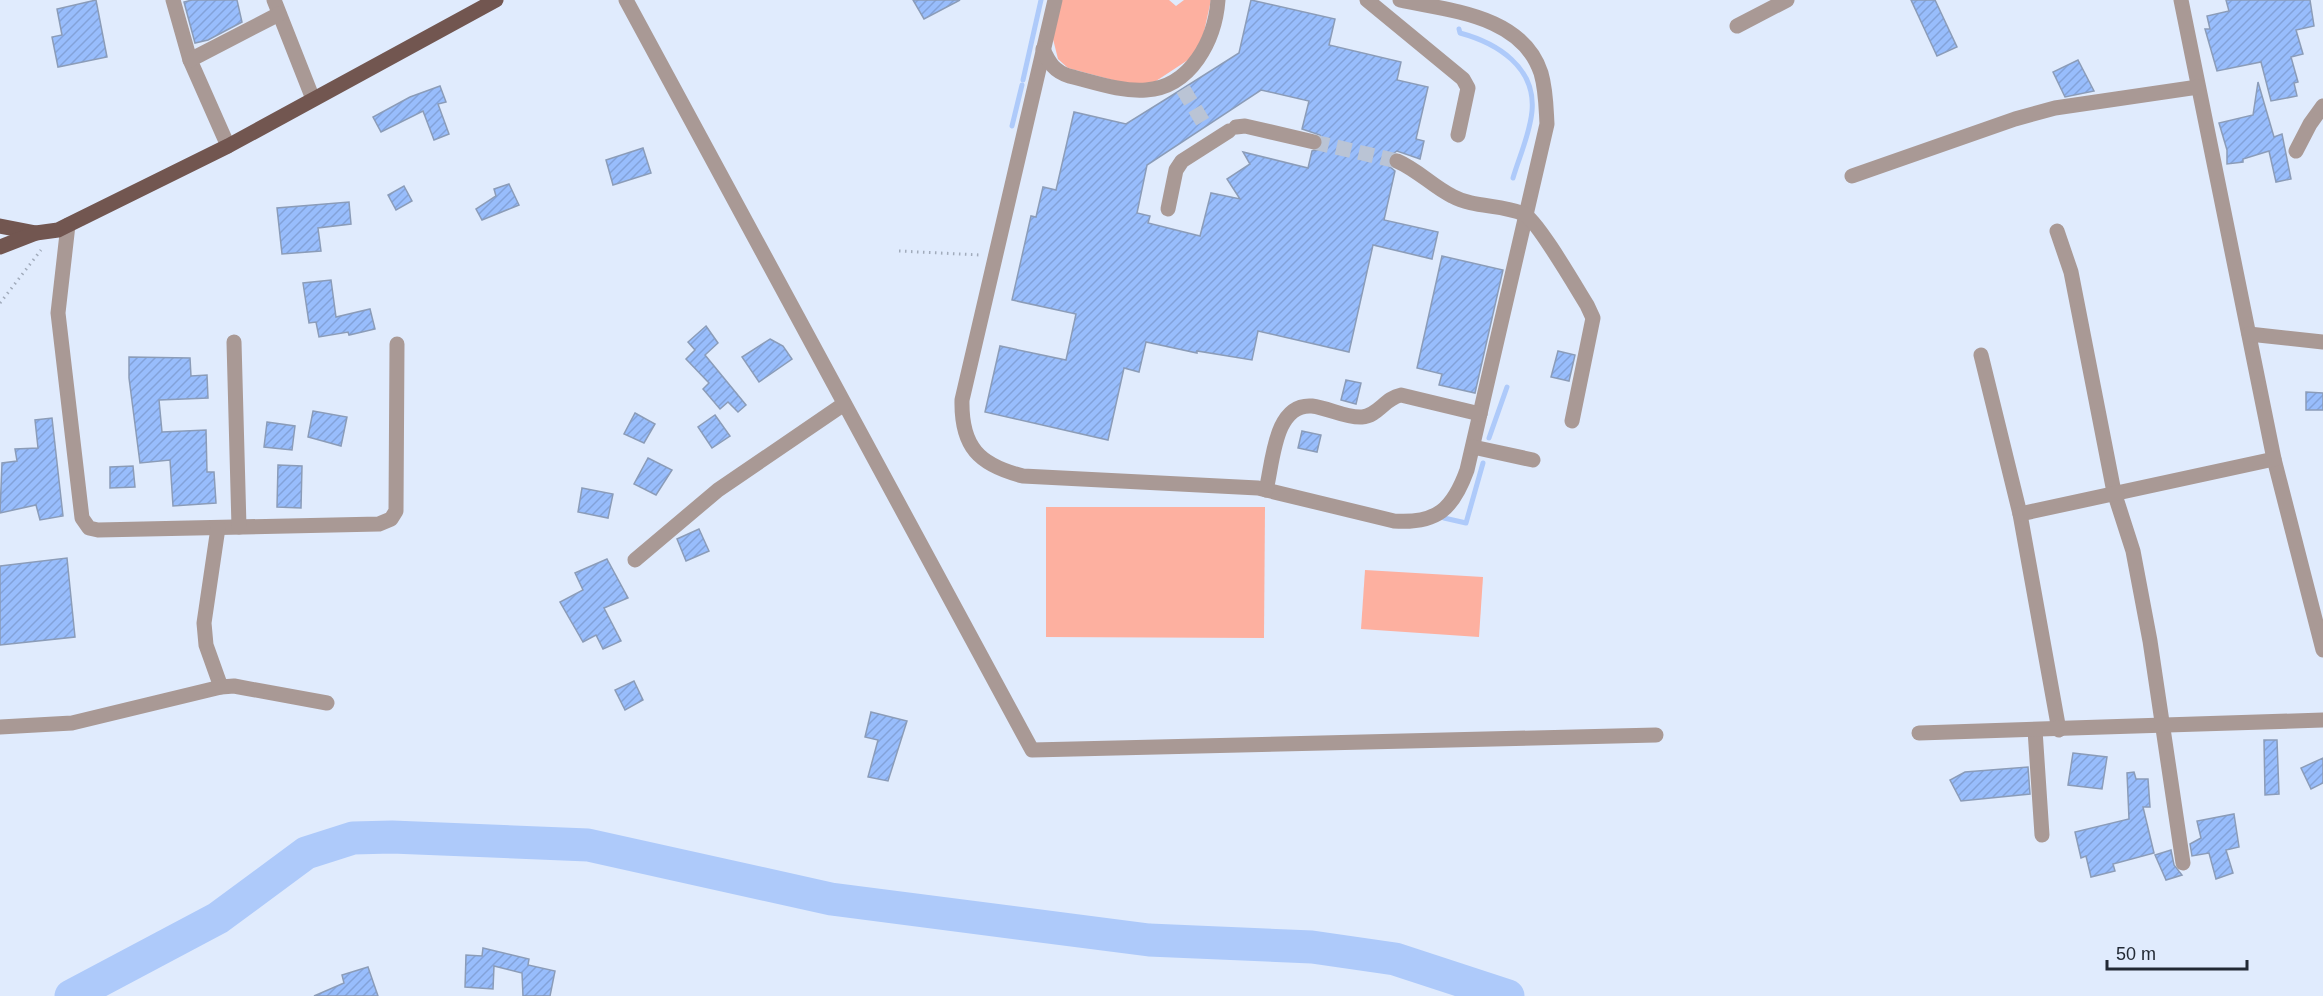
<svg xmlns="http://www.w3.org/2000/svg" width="2323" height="996" font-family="Helvetica,sans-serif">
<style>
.grass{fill:#fdb0a0}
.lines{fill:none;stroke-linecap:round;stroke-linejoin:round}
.stream{stroke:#aecafa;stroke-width:5}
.river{stroke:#aecafa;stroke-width:33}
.building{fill:url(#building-hatch);stroke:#8b9cb8;stroke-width:1.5;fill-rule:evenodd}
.minor-tunnel{stroke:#bac4d5;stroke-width:15;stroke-dasharray:15 8;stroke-linecap:butt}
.path{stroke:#a1abbb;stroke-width:3;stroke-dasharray:1.5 4.5;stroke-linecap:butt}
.minor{stroke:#a99995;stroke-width:15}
.major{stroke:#725650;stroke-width:15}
</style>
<defs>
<pattern id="building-hatch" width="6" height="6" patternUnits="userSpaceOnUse" patternTransform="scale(1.5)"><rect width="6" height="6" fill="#98bdfc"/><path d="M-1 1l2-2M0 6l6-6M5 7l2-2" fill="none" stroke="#83a2d9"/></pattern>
</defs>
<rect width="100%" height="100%" fill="#e0ebfd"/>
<g class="grass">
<path d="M1062,0h107l7,6 8,-6h27l-9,41 -11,17 -38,25 -18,3 -67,-18 -10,-9 -5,-20z"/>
<path d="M1046,507h219l-1,131 -218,-1z"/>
<path d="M1365,570l118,7 -4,60 -118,-8z"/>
</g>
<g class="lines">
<g class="stream">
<path d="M1459,29l1,4c37,10 76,34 72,78 -2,23 -13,46 -19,67"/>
<path d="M1023,80l18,-80"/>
<path d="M1012,126l10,-41"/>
<path d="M1489,438l18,-51"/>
<path d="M1444,518l22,5 17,-60"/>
</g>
<path class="river" d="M71,996l147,-78 88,-65 47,-15 39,-1 196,8 243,54 318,41 163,7 83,12 113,37"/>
</g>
<g class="building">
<path d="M96,0l11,57 -49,10 -6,-30 10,-2 -5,-26z"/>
<path d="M192,0h45l5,22 -34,18 -13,3 -11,-41z"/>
<path d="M913,0h47l-36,19z"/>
<path d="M1251,0l84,19 -6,26 72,17 -4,18 31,7 -12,52 8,2 -4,18 -23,-8 -9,6 1,9 6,5 -11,49 54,12 -6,27 -59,-14 -24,107 -91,-21 -6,29 -55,-9v2l-51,-11 -7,30 -15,-4 -16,72 -123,-28 15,-66 66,14 10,-46 -64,-14 19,-84 5,1 7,-30 13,3 18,-78 52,12 45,-28 68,-43zM1261,90l48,11 -7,28 18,6 4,9 -3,5 -9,2 -4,17 -65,-16 7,12 -23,15 13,20 -29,-6 -11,43 -52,-13 2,-7 -13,-3 10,-48z"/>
<path d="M1911,0h24l22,47 -20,9z"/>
<path d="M2226,0h84l4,26 -18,4 7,24 -12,3 7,25 -4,1 3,13 -26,5 -10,-39 -44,9 -12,-42h5l-3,-13 22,-5z"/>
<path d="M2078,60l16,31 -29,6 -12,-25z"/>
<path d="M2258,82l16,55 8,-3 9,45 -15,3 -7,-31 -26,8v3l-16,2v-14l-8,-27 34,-8z"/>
<path d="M440,86l6,16 -8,2 11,30 -15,6 -11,-29 -42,21 -8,-15 37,-20z"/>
<path d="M643,148l8,25 -38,12 -7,-25z"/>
<path d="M509,184l10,21 -37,15 -6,-11 20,-13 -2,-7z"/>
<path d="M404,186l8,15 -16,9 -8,-15z"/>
<path d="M349,202l2,22 -33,4 3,23 -39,3 -5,-46z"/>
<path d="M1442,256l61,14 -28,123 -36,-8 3,-11 -25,-6z"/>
<path d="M331,280l5,37 34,-8 5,20 -26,6 -1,-3 -29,5 -3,-15 -7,1 -6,-40z"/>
<path d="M706,326l12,17 -13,12 41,50 -8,7 -10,-10 -8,7 -17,-20 6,-6 -23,-24 9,-9 -7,-8z"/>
<path d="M770,339l13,7 9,13 -33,23 -17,-25z"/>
<path d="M1558,351l17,4 -6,26 -18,-4z"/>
<path d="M129,357l61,1 1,18 16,-1 1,23 -49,2 3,32 44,-2 1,42h7l2,31 -43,3 -3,-46 -30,3 -11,-85z"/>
<path d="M1346,380l15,3 -5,21 -15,-4z"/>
<path d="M2306,392l17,1v17h-17z"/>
<path d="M313,411l34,6 -6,29 -33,-9z"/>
<path d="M635,413l20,11 -11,19 -20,-9z"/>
<path d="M715,415l15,21 -18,12 -14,-21z"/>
<path d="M52,418l11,98 -23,4 -4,-15 -36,8 2,-50 15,-2 -2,-12 23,-1 -3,-28z"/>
<path d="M267,422l28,4 -3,24 -28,-3z"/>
<path d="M1302,431l19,4 -4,17 -19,-4z"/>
<path d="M648,458l24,12 -16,25 -22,-11z"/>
<path d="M278,465l24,1 -1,42 -24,-1z"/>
<path d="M133,466l2,21 -25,1v-21z"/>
<path d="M582,488l31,6 -5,24 -30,-6z"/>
<path d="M699,529l10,22 -23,10 -9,-22z"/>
<path d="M67,558l8,79 -75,8v-79z"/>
<path d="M607,559l21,39 -24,10 17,33 -18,8 -7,-14 -13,7 -23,-40 23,-12 -8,-17z"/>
<path d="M634,681l9,19 -18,10 -10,-20z"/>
<path d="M871,712l36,9 -19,60 -20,-4 10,-37 -13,-3z"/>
<path d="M2264,740h13l2,54 -14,1z"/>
<path d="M2073,753l34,4 -5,32 -34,-4z"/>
<path d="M2323,758v25l-12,6 -10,-21z"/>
<path d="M2028,767l2,27 -69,7 -11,-21 15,-8z"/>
<path d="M2134,772l2,7h12l2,28h-7l11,46 -41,11 2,7 -24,6 -5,-21 -5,2 -6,-26 54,-13 -2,-46z"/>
<path d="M2234,814l5,33 -13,3 7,23 -17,6 -7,-26 -17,3 -2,-12 11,-6 -4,-17z"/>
<path d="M2171,850l3,15 8,10 -16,5 -11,-25z"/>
<path d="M483,948l46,11 -1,6 27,6 -5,25h-27l-1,-23 -28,-7 -1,23 -28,-2 1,-32 16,1z"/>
<path d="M368,967l10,29h-64l30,-13 -2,-8z"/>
</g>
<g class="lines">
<g class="minor-tunnel">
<path d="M1183,89l23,38"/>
<path d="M1314,142l83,19"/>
</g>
<g class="path">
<path d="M899,251l81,4"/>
<path d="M0,303l41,-53"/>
</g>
<g class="minor">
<path d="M173,0l17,60 38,86"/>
<path d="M274,0l39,99"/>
<path d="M626,0l406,750 624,-15"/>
<path d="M1055,0l-93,400c-1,47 17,65 61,76l235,12 136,33c43,3 59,-12 73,-51l80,-346c-1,-17 -1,-34 -6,-51 -19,-58 -91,-62 -141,-73"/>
<path d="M1367,0l96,79 5,9 -10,47"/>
<path d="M2181,0l93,459 49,191"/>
<path d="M1737,26l50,-26"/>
<path d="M1043,49c6,14 11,22 26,27 25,6 52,16 77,14 45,-3 69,-50 72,-90"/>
<path d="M190,60l89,-46"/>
<path d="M1236,127l9,-1 69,16"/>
<path d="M2296,151l14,-27 13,-18"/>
<path d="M1397,161c21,9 35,25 55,35 22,12 49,8 72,18 13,6 53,75 63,91l6,13 -21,103"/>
<path d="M1852,176l163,-57 40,-11 143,-21"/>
<path d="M1168,209l8,-39 6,-9 47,-30"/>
<path d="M68,225l-10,88 24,205 7,10 9,2 281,-6 12,-5 5,-8 1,-167"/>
<path d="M2057,231l14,41 43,220 19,59 17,90 33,222"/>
<path d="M2249,334l74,8"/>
<path d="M234,342l5,185"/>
<path d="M1981,355l39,159 39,216"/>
<path d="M1473,447l60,13"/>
<path d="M1266,490c7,-27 8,-87 46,-84 17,2 33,12 50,11 16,-1 23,-19 39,-22l79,19"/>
<path d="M2020,514l254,-55"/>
<path d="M218,528l-14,95 2,22 15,42"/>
<path d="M635,560l83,-70 126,-86"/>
<path d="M0,727l72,-4 149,-36 13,-1 93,17"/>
<path d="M2035,730l7,105"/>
<path d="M1919,733l404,-13"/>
</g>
<g class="major">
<path d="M0,226l36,7"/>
<path d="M0,247l36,-14 22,-3 10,-5 160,-79 268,-146"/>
</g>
</g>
<path d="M2107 960v9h140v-9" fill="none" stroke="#222934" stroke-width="3"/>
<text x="2116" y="960" font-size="18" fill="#222934" stroke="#e0ebfd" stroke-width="4.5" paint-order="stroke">50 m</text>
</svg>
